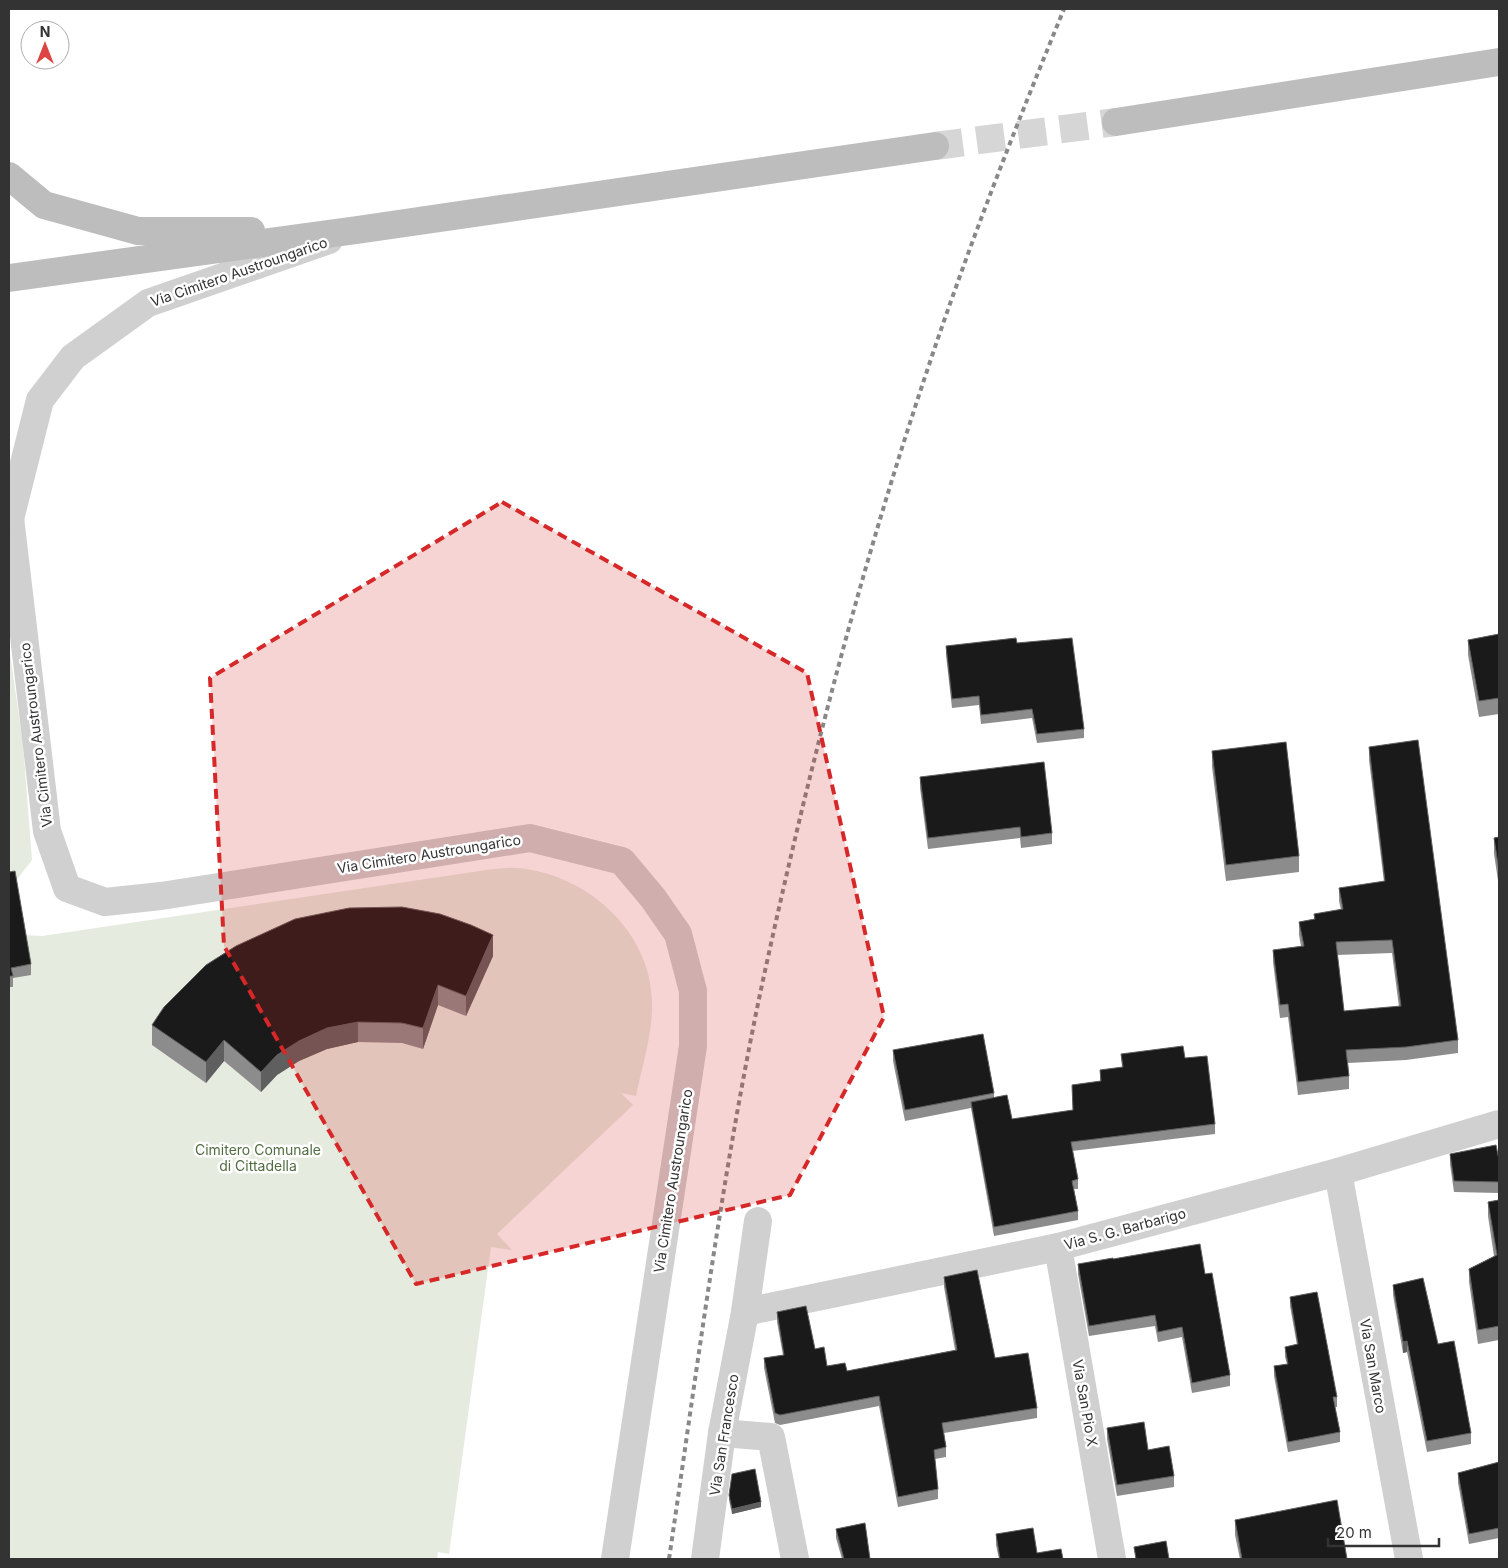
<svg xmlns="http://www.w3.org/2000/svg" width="1508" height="1568" font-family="Inter,sans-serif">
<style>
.green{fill:#e5ebdf}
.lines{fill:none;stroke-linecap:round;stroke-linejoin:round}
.secondary-tunnel{stroke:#d6d6d6;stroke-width:28;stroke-dasharray:28 14;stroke-linecap:butt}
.street{stroke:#d0d0d0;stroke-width:28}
.secondary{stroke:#bdbdbd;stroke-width:28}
.rail{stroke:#888;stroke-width:4;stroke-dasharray:5 4;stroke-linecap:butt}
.wall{fill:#8c8c8c;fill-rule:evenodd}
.shaded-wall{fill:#5f5f5f}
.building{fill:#1a1a1a;stroke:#5f5f5f;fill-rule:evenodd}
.marked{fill:#d62828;fill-opacity:0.2;stroke:#d62828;stroke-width:4;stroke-dasharray:10 6;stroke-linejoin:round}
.labels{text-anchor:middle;stroke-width:5;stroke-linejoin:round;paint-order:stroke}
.street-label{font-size:14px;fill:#333;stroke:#fff}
.park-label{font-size:14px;fill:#526d42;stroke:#fff}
</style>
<rect width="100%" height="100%" fill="#fff"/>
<path class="green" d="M9,647l14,97 9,116 -17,22 9,53 18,1 451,-67c8,0 16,-2 23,-1 69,5 135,62 136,134 1,31 -10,64 -16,94l-15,-3 12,12 -136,129 15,16 -21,-3 -42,307 -11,-2 -1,7h-428z"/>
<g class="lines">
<path class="secondary-tunnel" d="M935,146l181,-24"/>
<g class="street">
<path d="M9,509l38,322 20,57 38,14 56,-6 369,-58 92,23 31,37 25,36 15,57v55l-78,513"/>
<path d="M10,519l30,-119 33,-43 75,-54 181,-63"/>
<path d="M1338,1172l71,387"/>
<path d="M1058,1247l54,312"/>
<path d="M745,1312l313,-65 280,-75 161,-48"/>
<path d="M722,1433l49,4 24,122"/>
<path d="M705,1559l17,-126 23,-121 13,-91"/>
</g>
<g class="secondary">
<path d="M1116,122l383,-60"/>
<path d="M9,176l35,29 94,26h113"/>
<path d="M9,278l348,-48 578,-84"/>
</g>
<path class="rail" d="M669,1559c28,-189 52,-378 91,-565 44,-205 96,-409 162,-608 42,-128 91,-253 142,-377"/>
</g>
<g class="wall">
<path d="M1499,634v80l-20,3 -11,-62v-15z"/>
<path d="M1017,643l67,86v9l-47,5 -5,-25 -51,6 -2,-19 -27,3 -6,-53v-9z"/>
<path d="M1369,747l89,293v13l-52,7 -58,3 1,13v13l-51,6 -10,-78 -8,1 -7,-56v-12l28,-4 -2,-11v-13l15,-3v-5l27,-4 -2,-9v-13l45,-6 -15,-122zM1392,953l7,54 -55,4 -7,-56z"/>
<path d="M1212,751l87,105v16l-73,9 -14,-114z"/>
<path d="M920,777l132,56v11l-31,4 -1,-10 -92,11 -8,-61z"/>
<path d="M1498,787h1v22l-1,-6z"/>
<path d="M1499,837v50l-5,-33v-16z"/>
<path d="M9,872l22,92v11l-18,3v9h-4z"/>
<path d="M493,956l-27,60 -28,-11 -15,44 -21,-6 -44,-1 -31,7 -28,12 -22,14 -16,17 -37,-31 -18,22 -54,-38v-20z"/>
<path d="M893,1050l101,43v4l18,22 61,-9 -1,-25 28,-4v-11l22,-3 -1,-13 64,4 30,66v10l-143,17 6,28v10h-4l4,22v9l-84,16 -23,-128 -66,13 -12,-60z"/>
<path d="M1450,1154l49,6v33l-45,-1 -4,-28z"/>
<path d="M1499,1200v140l-21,4 -9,-62v-13l25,-13 -6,-40v-14z"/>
<path d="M1113,1259l92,15 25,101v11l-38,7 -10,-56 -24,5 -3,-16 -66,10 -11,-62v-10z"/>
<path d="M944,1277l51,81 42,50v10l-93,15 2,14v10l-11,2 3,30v10l-40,8 -19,-101 -99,19 -5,-2 -11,-55v-10l19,-3 -6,-33v-10l38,37 12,17 20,5 108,-21 -11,-63z"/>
<path d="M1393,1285l45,59 33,89v11l-44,8 -20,-100 -4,1 -10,-58z"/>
<path d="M1290,1297l47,100v10h-2l5,25v10l-52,10 -14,-76v-10l13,-2 -2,-7v-10l12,-2 -7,-39z"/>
<path d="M1107,1428l41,22 26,26v11l-57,9 -10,-57z"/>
<path d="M1499,1462v76l-30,6 -11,-61v-10z"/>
<path d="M729,1495l32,12 -29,7 -3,-14z"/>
<path d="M1235,1520l112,39h-107l-5,-24z"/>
<path d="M836,1529l34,30h-28l-6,-21z"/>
<path d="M996,1534l41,19 26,6h-64l-3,-14z"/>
</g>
<g class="shaded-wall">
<path d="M493,935v21l-27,60v-20z"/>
<path d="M438,985v20l-15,44v-21z"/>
<path d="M358,1022v20l-31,7 -28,12 -22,14 -16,17v-20l16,-17 22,-14 28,-13z"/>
<path d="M224,1040v21l-18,22v-21z"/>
<path d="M1407,1341v11l-4,1v-11z"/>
<path d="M761,1502v5l-29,7v-5z"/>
</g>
<g class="building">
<path d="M1499,634v64l-20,3 -11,-61z"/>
<path d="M1016,638l1,5 55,-5 12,91 -47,5 -5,-25 -51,6 -2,-19 -27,3 -6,-53z"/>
<path d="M1418,740l40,300 -52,7 -60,3 3,26 -51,6 -10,-78 -8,1 -7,-55 31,-4 -5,-24 16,-3 -1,-5 29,-5 -4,-21 46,-7 -16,-134zM1392,940l9,66 -57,5 -8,-69z"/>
<path d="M1286,742l13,114 -73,9 -14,-114z"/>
<path d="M1044,762l8,71 -31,4 -1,-10 -92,11 -8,-61z"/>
<path d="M1499,837v34l-5,-33z"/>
<path d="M15,871l16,93 -20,4 2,8h-4v-104z"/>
<path d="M402,907l38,7 31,11 22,10 -27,61 -28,-11 -15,43 -21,-5 -44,-1 -31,6 -28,13 -22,14 -16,17 -37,-32 -18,22 -54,-37 12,-18 42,-42 30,-19 59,-27 54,-11z"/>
<path d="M983,1034l11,59 -89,17 -12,-60z"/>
<path d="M1183,1046l2,12 22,-2 8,68 -144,18 7,37 -6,2 6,30 -84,16 -23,-125 36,-7 5,24 61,-9 -1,-25 29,-4 -1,-11 23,-3 -2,-13z"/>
<path d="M1496,1145l3,15v22l-45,-1 -4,-27z"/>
<path d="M1499,1200v126l-21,4 -9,-61 28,-14 -9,-53z"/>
<path d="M1200,1244l5,30 7,-1 18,102 -38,8 -10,-56 -24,5 -3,-17 -66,11 -11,-62 35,-6v1z"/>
<path d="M977,1270l18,88 33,-5 9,55 -95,15 4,24 -12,3 4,39 -40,8 -19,-101 -99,19 -5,-2 -11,-55 20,-3 -7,-43 29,-6 9,43 9,-2 3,19 18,-3 2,8 110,-21 -13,-73z"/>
<path d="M1423,1278l15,66 16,-3 17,92 -44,8 -20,-100 -4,1 -10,-57z"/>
<path d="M1317,1292l20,105h-4l7,35 -52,10 -14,-76 14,-2 -3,-17 13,-3 -8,-47z"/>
<path d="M1144,1422l4,28 21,-4 5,30 -57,9 -10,-57z"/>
<path d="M1499,1462v66l-30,6 -11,-61z"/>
<path d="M755,1469l6,33 -29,7 -3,-14 3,-21z"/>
<path d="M1337,1500l10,59h-105l-7,-39z"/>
<path d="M865,1523l5,36h-26l-8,-30z"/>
<path d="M1033,1528l4,25 24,-4 2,10h-63l-4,-25z"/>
<path d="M1166,1541l3,18h-33l-2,-12z"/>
</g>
<path class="marked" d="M502,502l305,171 77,344 -94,178 -374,89 -192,-338 -14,-268z"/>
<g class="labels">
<g class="street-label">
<text transform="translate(239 272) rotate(-19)" y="5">Via Cimitero Austroungarico</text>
<text transform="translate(36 735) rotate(-97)" y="5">Via Cimitero Austroungarico</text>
<text transform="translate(429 854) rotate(-9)" y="5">Via Cimitero Austroungarico</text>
<text transform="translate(673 1181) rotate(-81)" y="5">Via Cimitero Austroungarico</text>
<text transform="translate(1125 1229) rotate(-15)" y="5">Via S. G. Barbarigo</text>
<text transform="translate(1373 1366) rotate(80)" y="5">Via San Marco</text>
<text transform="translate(1085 1403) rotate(80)" y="5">Via San Pio X</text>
<text transform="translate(724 1435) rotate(-81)" y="5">Via San Francesco</text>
</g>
<g class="park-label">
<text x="258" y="1155">Cimitero Comunale<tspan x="258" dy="16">di Cittadella</tspan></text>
</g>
</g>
<rect width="1508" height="1568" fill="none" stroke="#333333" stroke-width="20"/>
<g transform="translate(45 45)"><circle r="24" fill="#ffffff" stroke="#adadad"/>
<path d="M0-4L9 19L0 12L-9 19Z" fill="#dc4542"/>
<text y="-8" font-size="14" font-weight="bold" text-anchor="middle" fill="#333333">N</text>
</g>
<path d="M1328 1538v8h111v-8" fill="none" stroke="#333333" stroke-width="2.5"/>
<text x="1336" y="1538" font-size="15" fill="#333333" stroke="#ffffff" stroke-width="4" paint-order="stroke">20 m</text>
</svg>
